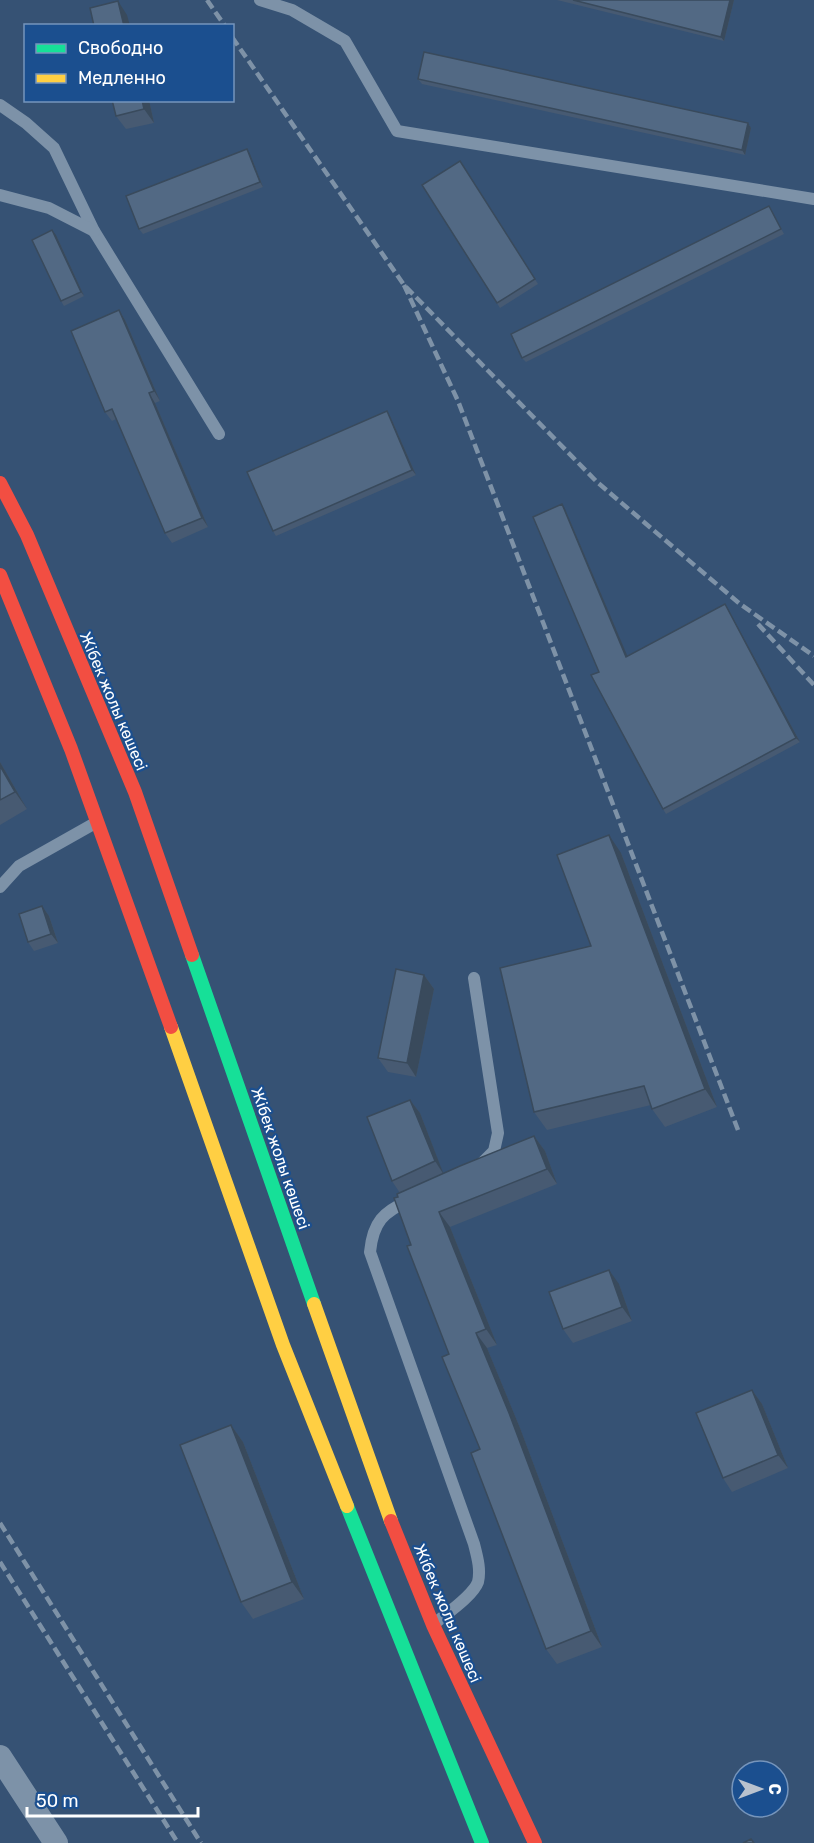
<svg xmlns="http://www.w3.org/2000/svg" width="814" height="1843" font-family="Rubik,sans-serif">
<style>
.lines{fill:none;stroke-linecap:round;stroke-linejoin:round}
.lane{stroke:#7d92a8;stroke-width:12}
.street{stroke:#7d92a8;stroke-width:24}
.fast{stroke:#16e098;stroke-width:14}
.slow{stroke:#ffcf43;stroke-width:14}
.jam{stroke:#f24e42;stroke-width:14}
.rail{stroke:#7e92a7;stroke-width:4.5;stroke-dasharray:10 4.5;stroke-linecap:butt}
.wall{fill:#475a72}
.shaded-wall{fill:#394a5c}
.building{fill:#526984;stroke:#394a5c;stroke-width:1.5}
.labels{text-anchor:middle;stroke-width:4.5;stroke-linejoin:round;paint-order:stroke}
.street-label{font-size:16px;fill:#fff;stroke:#1b4f8f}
</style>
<rect width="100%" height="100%" fill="#365274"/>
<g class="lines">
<g class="lane">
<path d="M260,0l32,10 53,31 52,90 417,68"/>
<path d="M0,105l26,18 28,25 40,83 125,203"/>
<path d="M0,195l49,13 45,23"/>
<path d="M0,887l19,-21 78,-44"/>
<path d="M474,978l24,155 -4,18 -13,13"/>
<path d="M410,1200c-27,12 -37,22 -40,52l104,292c3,12 7,25 4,38 -5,14 -32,32 -44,42"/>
</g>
<path class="street" d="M0,1757l56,86"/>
<g class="fast">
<path d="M192,955l122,349"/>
<path d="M347,1506l135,337"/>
</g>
<g class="slow">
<path d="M171,1027l112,318 64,161"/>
<path d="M314,1304l77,217"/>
</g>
<g class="jam">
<path d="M0,483l27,52 108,257 57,163"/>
<path d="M0,575l71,174 100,278"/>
<path d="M391,1521l42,104 102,218"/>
</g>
<g class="rail">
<path d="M207,0l18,26"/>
<path d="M232,37l172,248 193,197 143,122 74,52"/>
<path d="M404,285l54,116 280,729"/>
<path d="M758,624l56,61"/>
<path d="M0,1523l201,320"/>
<path d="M0,1562l178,281"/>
</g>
</g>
<g class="wall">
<path d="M557,0h177l-10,41z"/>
<path d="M418,79l330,44 3,5 -6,27 -323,-71z"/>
<path d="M112,100h37l5,23 -28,6 -10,-13z"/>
<path d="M250,154l13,33 -120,47 -4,-5z"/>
<path d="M460,161l78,123 -38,24 -78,-123z"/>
<path d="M769,206l15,28 -258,128 -4,-4z"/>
<path d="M56,235l28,61 -20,10 -3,-5z"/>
<path d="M119,310l6,10 35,81 -5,2 53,124 -36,16 -7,-10 -49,-114 -4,2 -7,-9z"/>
<path d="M390,416l26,59 -140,61 -3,-5z"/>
<path d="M565,509l62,147 98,-52 75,138 -134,72 -3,-5 -64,-137z"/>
<path d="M0,762l27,47 -27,16z"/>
<path d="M621,853l96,254 -52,20 -13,-18 -1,-4 -104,25 -13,-18z"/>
<path d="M42,906l7,10 9,27 -24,8 -6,-9z"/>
<path d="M424,975l10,14 -18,88 -28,-5 -10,-14z"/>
<path d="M410,1100l10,13 23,60 91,-37 11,15 12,33 -107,43 47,118 -10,3 33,80 82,219 -45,17 -11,-15 -97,-295 -38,-109 -13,-48 2,-4 -8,-12z"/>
<path d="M619,1284l13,37 -59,22 -10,-14z"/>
<path d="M752,1390l10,14 26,64 -56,24 -9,-14z"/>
<path d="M231,1425l12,17 61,157 -51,20 -12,-17z"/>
</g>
<g class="shaded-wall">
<path d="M730,0h4l-10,41 -3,-4z"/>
<path d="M118,1l9,14 3,11h-6z"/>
<path d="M142,100h7l5,23 -10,-14z"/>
<path d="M748,123l3,5 -6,27 -3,-5z"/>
<path d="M247,149l3,5 13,33 -3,-5z"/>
<path d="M52,230l4,5 28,61 -3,-4z"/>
<path d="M119,310l6,10 35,81 -6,-10z"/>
<path d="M149,393l6,10 53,124 -6,-9z"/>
<path d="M387,411l3,5 26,59 -4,-5z"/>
<path d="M562,504l3,5 65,153 -4,-5z"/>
<path d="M725,604l3,5 72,133 -4,-4z"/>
<path d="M0,762l27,47 -12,-17 -15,-26z"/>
<path d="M609,835l12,18 96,254 -12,-18z"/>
<path d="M42,906l7,10 9,27 -7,-9z"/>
<path d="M424,975l10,14 -18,88 -9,-14z"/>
<path d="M410,1100l10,13 24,62 -9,-14z"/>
<path d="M534,1136l11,15 12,33 -10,-15z"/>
<path d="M439,1212l11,15 47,118 -11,-16z"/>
<path d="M609,1270l10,14 13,37 -10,-14z"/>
<path d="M476,1333l11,15 33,80 82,219 -11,-16z"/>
<path d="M752,1390l10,14 26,64 -10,-13z"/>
<path d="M231,1425l12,17 61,157 -12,-17z"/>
</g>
<g class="building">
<path d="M573,0h157l-9,37z"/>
<path d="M118,1l6,25h-30l-4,-18z"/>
<path d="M424,52l324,71 -6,27 -324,-71z"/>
<path d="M112,100h30l2,9 -28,7z"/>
<path d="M247,149l13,33 -121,47 -13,-33z"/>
<path d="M460,161l75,118 -38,24 -75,-118z"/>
<path d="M769,206l12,23 -259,129 -11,-24z"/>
<path d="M52,230l29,62 -20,9 -29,-61z"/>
<path d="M119,310l35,81 -5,2 53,125 -37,15 -53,-124 -7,3 -34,-81z"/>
<path d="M387,411l25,59 -139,61 -26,-59z"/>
<path d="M562,504l64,153 99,-53 71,134 -133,71 -72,-134 8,-3 -66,-155z"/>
<path d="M0,766l15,26 -15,8z"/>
<path d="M609,835l96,254 -53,20 -8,-23 -110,26 -34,-144 91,-22 -34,-91z"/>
<path d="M42,906l9,28 -23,8 -9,-28z"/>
<path d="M396,969l28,6 -17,88 -29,-5z"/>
<path d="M410,1100l25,61 -43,20 -25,-64z"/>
<path d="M534,1136l13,33 -108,43 47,117 -10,4 33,80 82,218 -45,18 -75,-196 9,-4 -38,-92 7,-3 -42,-108 4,-1 -17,-47 4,-1 -1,-3 63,-28z"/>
<path d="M609,1270l13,37 -59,22 -14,-37z"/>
<path d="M752,1390l26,65 -55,23 -27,-65z"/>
<path d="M231,1425l61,157 -51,20 -61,-157z"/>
<path d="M751,1839l3,4h-11z"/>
</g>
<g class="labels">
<g class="street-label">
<text transform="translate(114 701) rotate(67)" y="6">Жібек жолы көшесі</text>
<text transform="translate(281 1158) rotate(71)" y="6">Жібек жолы көшесі</text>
<text transform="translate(448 1613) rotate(67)" y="6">Жібек жолы көшесі</text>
</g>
</g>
<rect x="24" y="24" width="210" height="78" fill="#1b4f8f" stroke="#7695bc" stroke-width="1.5"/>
<rect x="36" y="44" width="30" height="9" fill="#16e098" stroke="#7695bc" stroke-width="1.5"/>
<text x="78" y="54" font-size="18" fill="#ffffff">Свободно</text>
<rect x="36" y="74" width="30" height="9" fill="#ffcf43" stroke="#7695bc" stroke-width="1.5"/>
<text x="78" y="84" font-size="18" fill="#ffffff">Медленно</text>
<g transform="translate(760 1789) rotate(90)"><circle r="28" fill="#1b4f8f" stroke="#7695bc" stroke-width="1.5"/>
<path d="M0-4.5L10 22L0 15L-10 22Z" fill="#b9c2ce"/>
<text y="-9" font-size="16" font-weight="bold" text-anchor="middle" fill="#ffffff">С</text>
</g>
<path d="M27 1807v9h171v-9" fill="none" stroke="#ffffff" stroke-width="3"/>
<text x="36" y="1807" font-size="18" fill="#ffffff" stroke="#1b4f8f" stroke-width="4.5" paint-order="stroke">50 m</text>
</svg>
